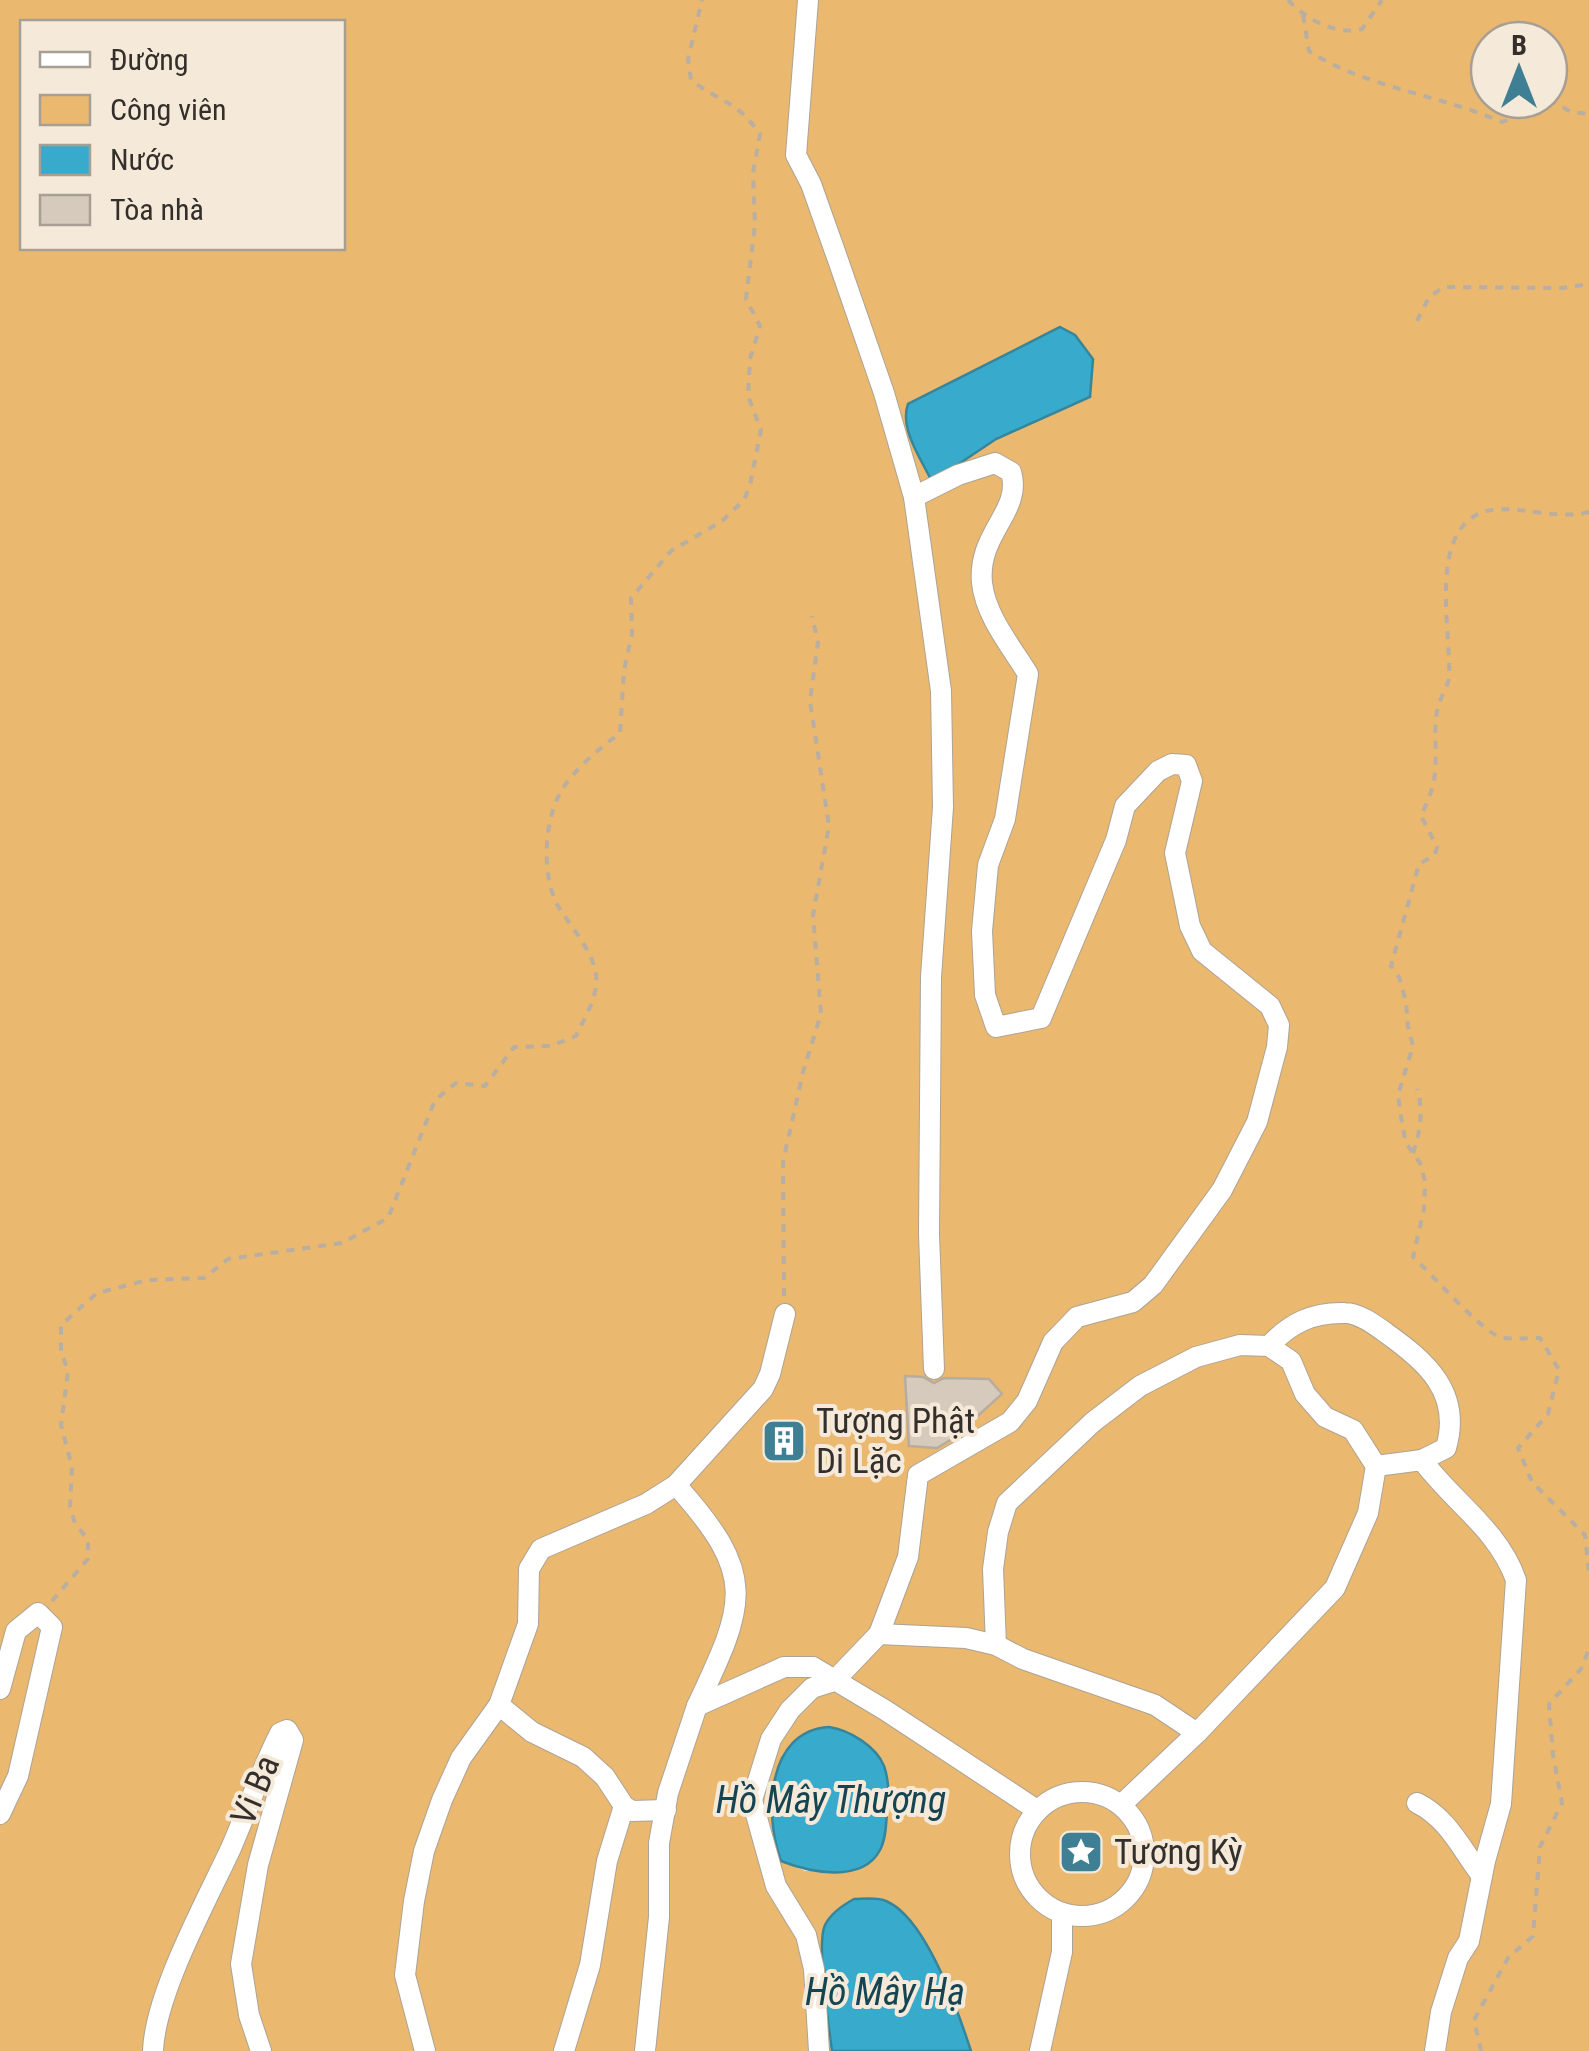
<svg xmlns="http://www.w3.org/2000/svg" width="1589" height="2051" font-family="'Roboto Condensed',sans-serif">
<style>
.green{fill:#eab86f;fill-rule:evenodd}
.water{fill:#38aacb;stroke:#37859b;stroke-width:2.5}
.building{fill:#d5cabb;stroke:#b7ac9e;stroke-width:2.5}
.lines{fill:none;stroke-linecap:round;stroke-linejoin:round}
.minor-casing{stroke:#ada394;stroke-width:22}
.path{stroke:#b8aea2;stroke-width:4;stroke-dasharray:8 8;stroke-linecap:butt}
.minor{stroke:#fff;stroke-width:20}
.labels{text-anchor:middle;stroke-width:8;stroke-linejoin:round;paint-order:stroke}
.poi-label{font-size:35px;fill:#342f2a;stroke:#f5eada;text-anchor:start}
.street-label{font-size:35px;fill:#342f2a;stroke:#f5eada}
.water-label{font-size:38px;font-style:italic;fill:#154553;stroke:#f5eada}
</style>
<rect width="100%" height="100%" fill="#f5eada"/>
<path class="green" d="M0,0h1589v2051h-618c-12,-37 -48,-140 -88,-151 -7,-2 -17,-1 -24,-1 -13,1 -30,15 -35,28 -8,21 5,99 8,124h-832zM22,22h320v226h-320zM1489,40h60v60h-60zM829,1727c24,3 39,19 54,36l-37,108h-41l-24,-10c-13,-34 -13,-80 5,-112z"/>
<g class="water">
<path d="M1060,327l15,8 18,24 -3,38 -94,42 -64,43c-10,-22 -33,-53 -24,-78z"/>
<path d="M829,1727c20,3 47,19 55,39 5,14 5,31 3,46 -1,12 -1,27 -7,38 -18,34 -71,22 -99,11 -17,-46 -15,-130 48,-134z"/>
<path d="M854,1899c9,0 24,-2 32,2 40,17 72,110 85,150h-139c-3,-24 -16,-107 -7,-126 6,-12 18,-20 29,-26z"/>
</g>
<g class="building">
<path d="M905,1376l18,1 11,6 10,-5 45,1 13,15 -50,45 -15,9 -28,-2z"/>
<path d="M799,1421l7,31 -36,8 -7,-31z"/>
</g>
<g class="lines">
<defs>
<g id="minor">
<path d="M808,0l-12,155 15,29 27,76 46,133 30,104 27,194 2,116 -12,170 -2,257 5,135"/>
<path d="M1269,1346c21,-23 44,-34 76,-33 14,0 30,12 41,20 41,29 76,60 60,115l-24,12 -46,6"/>
<path d="M1422,1460c31,42 76,69 94,120l-15,224 -16,57 -16,80 -11,17 -17,54 -6,39"/>
<path d="M676,1485c82,91 70,117 21,221"/>
<path d="M879,1634l87,4 30,7 27,14 132,46 42,28"/>
<path d="M996,1645l-3,-76 5,-37 9,-29 86,-81 47,-36 56,-29 44,-12 29,1 22,15 14,33 20,23 28,13 23,36 -8,47 -33,75 -138,145 -76,72"/>
<path d="M0,1689l16,-58 22,-18 14,14 -34,149 -18,38"/>
<circle cx="1082" cy="1854" r="62"/>
<path d="M1417,1803c31,15 45,47 65,73"/>
<path d="M666,1810l-34,1 -8,-5 -19,-29 -22,-20 -51,-25 -33,-27 29,-81 1,-55 12,-20 105,-45 30,-19 87,-96 7,-15 15,-60"/>
<path d="M153,2051c2,-57 53,-149 78,-203 17,-39 30,-78 49,-115l7,-3 6,10 -35,125 -17,99 8,51 12,36"/>
<path d="M425,2051l-20,-76 9,-74 10,-50 18,-51 19,-42 38,-53"/>
<path d="M564,2051l26,-86 17,-104 17,-55"/>
<path d="M645,2051l14,-134v-74l9,-50 29,-87 87,-39h29l72,43 152,100"/>
<path d="M819,2051l-5,-82 -8,-34 -30,-49 -24,-86 19,-61 19,-29 22,-22 22,-7 45,-47 29,-77 10,-82 92,-53 17,-21 26,-59 24,-25 56,-15 20,-17 69,-95 35,-68 20,-75 2,-22 -9,-19 -68,-55 -12,-25 -15,-73 17,-72 -6,-16 -14,-1 -14,7 -33,35 -9,34 -75,178 -45,9 -11,-32 -3,-64 6,-66 17,-46 23,-145c-17,-28 -42,-57 -46,-91 -5,-50 41,-72 29,-111l-16,-9 -37,12 -44,22"/>
<path d="M1040,2051l22,-99v-39"/>
</g>
</defs>
<use href="#minor" class="minor-casing"/>
<g class="path">
<path d="M1288,0c18,19 48,36 74,29l20,-29"/>
<path d="M1303,15l6,36c55,36 131,44 193,71 21,-7 20,-14 36,-22"/>
<path d="M1549,99l22,13 18,2"/>
<path d="M1417,321l12,-24 15,-10 118,1 27,-4"/>
<path d="M1589,512c-37,10 -84,-13 -113,3 -46,25 -25,117 -27,160 0,12 -10,23 -12,36 -4,22 1,46 -3,69 -2,12 -8,25 -13,36l16,31 -2,8 -16,9 -28,102 8,11 7,25 2,25 5,19 -15,49 4,28 4,20 14,20 5,18 -1,28 -11,48c19,17 67,73 87,80 11,3 28,1 40,1l19,32 -11,44 -30,34 14,34 53,53 4,37"/>
<path d="M1413,1153c7,-20 11,-43 4,-64"/>
<path d="M784,1296l-1,-134 20,-90 18,-58 -8,-99 16,-89 -19,-125 8,-59 -6,-26"/>
<path d="M52,1601l36,-42v-19l-13,-17 -5,-16 2,-40 -11,-42 7,-54 -7,-20v-26l36,-32 51,-13 56,-2 24,-19 114,-16 46,-25 47,-118 21,-17 29,3 29,-39 37,-1 25,-10c7,-16 18,-32 20,-50 4,-26 -21,-54 -35,-75 -20,-30 -18,-86 -1,-118 13,-23 39,-44 60,-60l4,-63 8,-36 -1,-36 40,-47 51,-30 22,-21 6,-15 11,-55 -13,-34 2,-37 10,-33 -14,-27 9,-74 -2,-52 7,-39c-25,-35 -39,-31 -69,-54l-3,-21 14,-59"/>
<path d="M1481,2051l-7,-31 34,-62 25,-22 7,-89 22,-44 -9,-48 -4,-51 32,-35 8,-20"/>
</g>
<use href="#minor" class="minor"/>
</g>
<defs>
<symbol id="building-square" viewBox="-11 -11 22 22"><rect x="-9" y="-9" width="18" height="18" rx="4" fill="#3f7f93" stroke="#f5eada"/><path d="M-4-6H4V6H1V3H-1V6H-4ZM-2.5-4.3h1.7v1.8h-1.7ZM.8-4.3h1.7v1.8H.8ZM-2.5-1h1.7V.8h-1.7ZM.8-1h1.7V.8H.8Z" fill="#fff"/></symbol>
<symbol id="sight-square" viewBox="-11 -11 22 22"><rect x="-9" y="-9" width="18" height="18" rx="4" fill="#3f7f93" stroke="#f5eada"/><path d="M0-6L1.8-2.2L6-1.7L2.9 1.2L3.7 5.4L0 3.3L-3.7 5.4L-2.9 1.2L-6-1.7L-1.8-2.2Z" fill="#fff"/></symbol>
</defs>
<g fill-rule="evenodd">
<use href="#building-square" x="759" y="1416" width="50" height="50"/>
<use href="#sight-square" x="1056" y="1827" width="50" height="50"/>
</g>
<g class="labels">
<g class="poi-label">
<text x="816" y="1433">Tượng Phật<tspan x="816" dy="40">Di Lặc</tspan></text>
<text x="1114" y="1864">Tương Kỳ</text>
</g>
<g class="street-label">
<text transform="translate(255 1790) rotate(-67)" y="12">Vi Ba</text>
</g>
<g class="water-label">
<text x="831" y="1813">Hồ Mây Thượng</text>
<text x="885" y="2005">Hồ Mây Hạ</text>
</g>
</g>
<rect x="20" y="20" width="325" height="230" fill="#f5eada" stroke="#a89f94" stroke-width="2.5"/>
<rect x="40" y="52" width="50" height="15" fill="#ffffff" stroke="#a89f94" stroke-width="2.5"/>
<text x="110" y="70" font-size="30" fill="#342f2a">Đường</text>
<rect x="40" y="95" width="50" height="30" fill="#eab86f" stroke="#a89f94" stroke-width="2.5"/>
<text x="110" y="120" font-size="30" fill="#342f2a">Công viên</text>
<rect x="40" y="145" width="50" height="30" fill="#38aacb" stroke="#a89f94" stroke-width="2.5"/>
<text x="110" y="170" font-size="30" fill="#342f2a">Nước</text>
<rect x="40" y="195" width="50" height="30" fill="#d5cabb" stroke="#a89f94" stroke-width="2.5"/>
<text x="110" y="220" font-size="30" fill="#342f2a">Tòa nhà</text>
<g transform="translate(1519 70)"><circle r="48" fill="#f5eada" stroke="#a89f94" stroke-width="2.5"/>
<path d="M0-8L18 38L0 25L-18 38Z" fill="#3f7f93"/>
<text y="-15" font-size="28" font-weight="bold" text-anchor="middle" fill="#342f2a">B</text>
</g>
</svg>
